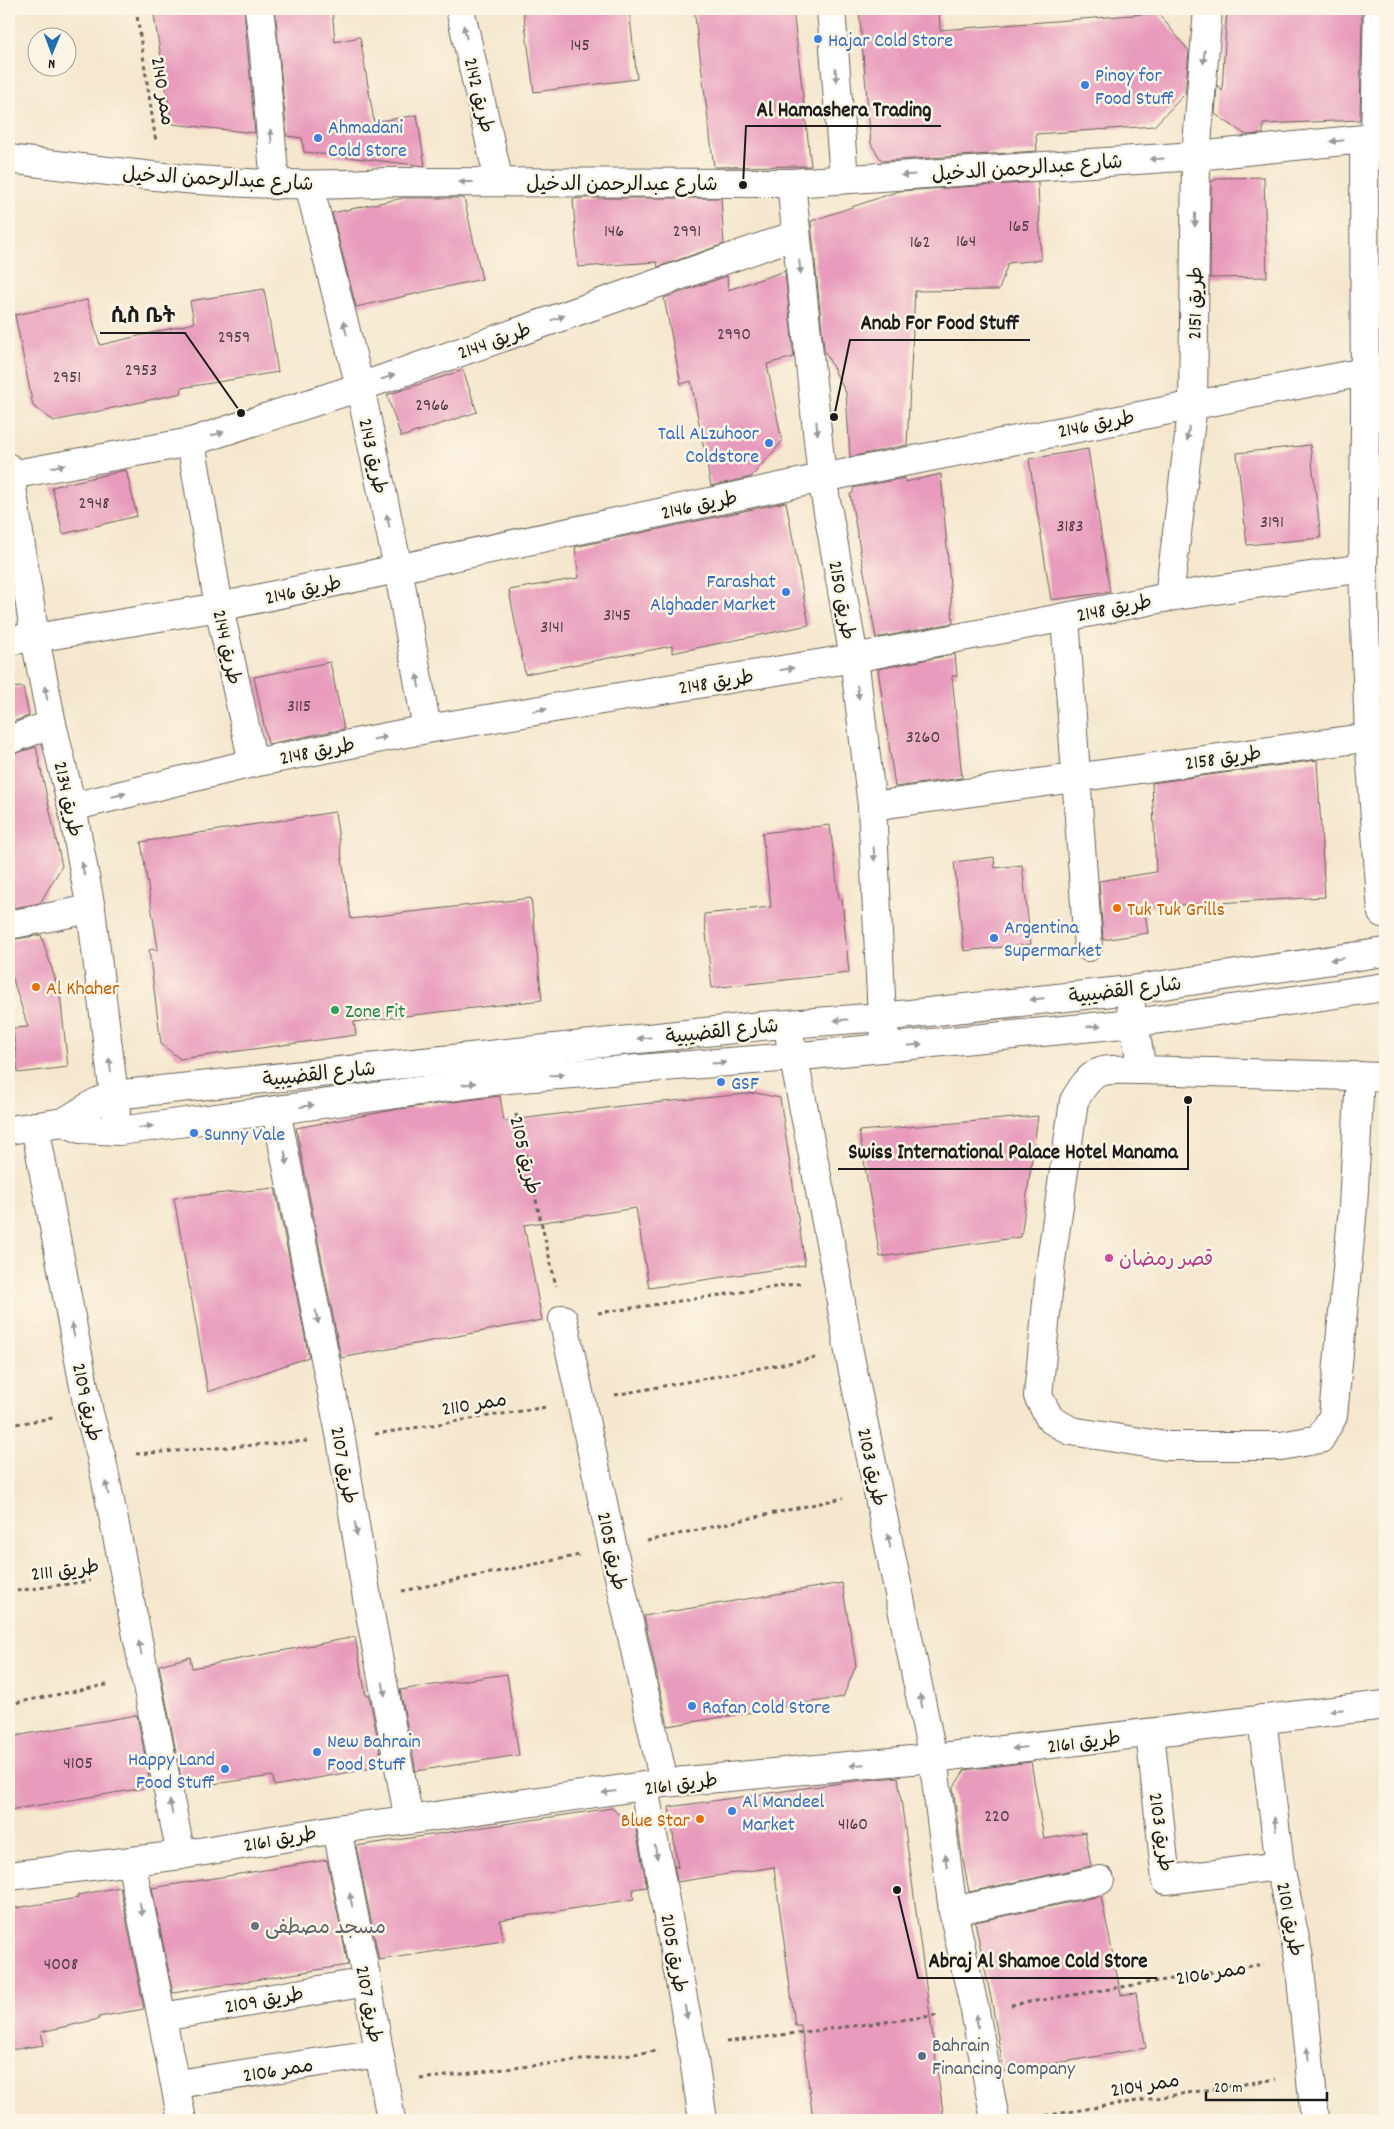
<svg xmlns="http://www.w3.org/2000/svg" width="1394" height="2129" font-family="Dekko,'Playpen Sans Arabic','Noto Sans Ethiopic',sans-serif">
<style>
.building{fill:#e89bbc}
.lines{fill:none;stroke-linecap:round;stroke-linejoin:round}
.minor-casing{stroke:#68635a;stroke-width:30}
.path{stroke:#68635a;stroke-width:3;stroke-dasharray:4 4;stroke-linecap:butt}
.minor{stroke:#fff;stroke-width:28}
.oneway{fill:#999}
.shop-dot{fill:#3f7fe0;stroke:#fcf5e5;stroke-width:2}
.food-dot{fill:#e8710a;stroke:#fcf5e5;stroke-width:2}
.leisure-dot{fill:#2e9e5b;stroke:#fcf5e5;stroke-width:2}
.hotel-dot{fill:#d1479c;stroke:#fcf5e5;stroke-width:2}
.worship-dot{fill:#6b7280;stroke:#fcf5e5;stroke-width:2}
.service-dot{fill:#5c6f8a;stroke:#fcf5e5;stroke-width:2}
.labels{text-anchor:middle;stroke-width:5;stroke-linejoin:round;paint-order:stroke}
.number-label{font-size:18px;fill:#4f3c44}
.shop-label{font-size:20px;fill:#366cbe;stroke:#fcf5e5;text-anchor:start}
.street-label{font-size:20px;fill:#1c1c1c;stroke:#fcf5e5}
.food-label{font-size:20px;fill:#c56008;stroke:#fcf5e5;text-anchor:start}
.leisure-label{font-size:20px;fill:#27864d;stroke:#fcf5e5;text-anchor:start}
.hotel-label{font-size:20px;fill:#b23c85;stroke:#fcf5e5;text-anchor:start}
.worship-label{font-size:20px;fill:#5b616d;stroke:#fcf5e5;text-anchor:start}
.service-label{font-size:20px;fill:#4e5e75;stroke:#fcf5e5;text-anchor:start}
.leader{fill:none;stroke:#1c1c1c;stroke-width:2}
.callout-dot{fill:#1c1c1c;stroke:#fcf5e5;stroke-width:2}
.callout-label{font-size:21px;text-anchor:middle;font-weight:bold;fill:#1c1c1c;stroke:#fcf5e5;stroke-width:5;stroke-linejoin:round;paint-order:stroke}
</style>
<rect width="100%" height="100%" fill="#fcf5e5"/>
<filter id="ink" filterUnits="userSpaceOnUse"><feTurbulence type="fractalNoise" baseFrequency=".02" numOctaves="2"/><feDisplacementMap in="SourceGraphic" scale="10" xChannelSelector="R" yChannelSelector="G"/><feConvolveMatrix kernelMatrix="1 2 1 2 8 2 1 2 1" color-interpolation-filters="sRGB"/></filter>
<filter id="wash" filterUnits="userSpaceOnUse"><feTurbulence type="fractalNoise" baseFrequency=".0096" numOctaves="4" result="noise"/><feDisplacementMap in="SourceGraphic" scale="20" xChannelSelector="R" yChannelSelector="G"/><feGaussianBlur stdDeviation="1.12" result="paint"/><feColorMatrix in="noise" values="0 0 0 0 0 0 0 0 0 0 0 0 0 0 0 0 0 1.4 0 .05"/><feComposite in="paint" operator="in"/></filter>
<g filter="url(#wash)">
<rect width="100%" height="100%" fill="#f5e7ce"/>
<g id="blocks">
<g class="building">
<path d="M153,9h91l11,124 -83,-9z"/>
<path d="M275,9h57l3,33 25,-5 14,85 43,-7 8,51 -121,-14 -2,-14 -15,-2z"/>
<path d="M523,9h106l8,70 -103,13z"/>
<path d="M694,9h99l18,157 -97,1z"/>
<path d="M859,9h80l1,21 218,-17 31,38 -4,43 -31,32 -118,8 1,17 -155,10 -11,-17z"/>
<path d="M1227,9h135l-2,111 -97,4v10l-17,1 -31,-21 2,-29 5,6z"/>
<path d="M1264,177l3,100 -57,1 1,-96 8,-4z"/>
<path d="M1038,182l3,78 -33,3 -9,27 -84,1 -8,154 -57,12 -4,-64 -22,-43 -13,-129 88,-30z"/>
<path d="M403,198h61l18,81 -126,28 -24,-94z"/>
<path d="M584,198h137l3,46 -66,23 -1,-5 -79,5 -5,-68z"/>
<path d="M785,271l9,86 -27,7 15,78 -31,35 -40,9 -20,-105 -10,3 -17,-86 63,-22 1,14z"/>
<path d="M264,289l14,83 -97,16 1,5 -128,28 -21,-15 -18,-91 72,-15 13,45 94,-22 -4,-22z"/>
<path d="M463,370l14,42 -76,25 -14,-42z"/>
<path d="M1310,445l11,93 -74,7 -10,-92z"/>
<path d="M1088,449l22,143 -59,8 -22,-141z"/>
<path d="M126,470l11,46 -74,18 -11,-47z"/>
<path d="M941,474l12,149 -77,15 -26,-144 3,-1v-5l52,-10v4z"/>
<path d="M786,502l23,123 -137,28v-7l-147,28 -16,-84 70,-12 -4,-31z"/>
<path d="M955,654l2,22h-5l10,102 -67,9 -17,-118z"/>
<path d="M330,662l14,67 -76,15 -14,-67z"/>
<path d="M23,687l6,29 -20,7v-35z"/>
<path d="M36,747l26,119 -22,37 -31,6v-154z"/>
<path d="M1317,760l8,137 -181,10 4,26 -45,7 -4,-59 57,-9 -4,-89z"/>
<path d="M335,812l16,107 180,-21 11,102 -188,22 2,13 -176,24 -19,-15 -12,-94 9,-1 -17,-107z"/>
<path d="M830,825l9,74h3l7,74 -137,15 -8,-74 67,-7 -9,-74z"/>
<path d="M994,857l1,11 27,-3 9,79 -67,7 -10,-89z"/>
<path d="M41,935l19,59 8,73 -50,6 -5,-45 15,-1 -19,-60v-27z"/>
<path d="M756,1093l24,5 25,167 -156,23 -13,-80 -112,17 18,95 -201,38 -45,-230 103,-19 101,-13 4,25 117,-15z"/>
<path d="M1038,1116l-17,121 -141,20 -21,-126z"/>
<path d="M275,1188l34,169 -101,35 -34,-194z"/>
<path d="M842,1583l14,83 -13,31 -175,29 -24,-110z"/>
<path d="M355,1637l11,59 3,-1 14,71 -109,20 -1,-10 -90,12 -24,-123 31,-8 2,11z"/>
<path d="M507,1674l12,81 -103,16 -16,-81z"/>
<path d="M137,1715l14,72 -142,23v-73z"/>
<path d="M1031,1762l13,77 41,-7 6,34 -122,26 -8,-44 -8,-60 12,-18z"/>
<path d="M898,1777l46,343h-131l-12,-95h-6l-21,-158 -97,15 -3,-17 4,3 -9,-61 179,-25z"/>
<path d="M612,1808l24,22 11,57 -14,2 1,10 -134,21 3,21 -124,19 -23,-114z"/>
<path d="M327,1860l21,105 -175,28 -21,-105z"/>
<path d="M120,1887l24,122 -46,8 1,2 -58,13 3,13 -35,5v-141l69,-11v-3z"/>
<path d="M1101,1896l20,99 15,-2 10,55 -142,24 -12,-69 -17,-81z"/>
</g>
</g>
</g>
<g filter="url(#ink)">
<use href="#blocks" fill-opacity="0" stroke="#68635a" stroke-width="1"/>
<g class="lines">
<defs>
<g id="minor">
<path d="M259,9l4,32 12,144"/>
<path d="M460,9l39,173"/>
<path d="M831,9l13,170"/>
<path d="M1364,139l1,288 -2,141 6,169 13,176"/>
<path d="M1375,139l3,-130"/>
<path d="M9,159c127,16 248,32 377,23l405,1 405,-27 168,-17h21"/>
<path d="M791,183l31,295 32,180 18,148 10,211 3,19"/>
<path d="M309,185l51,202 38,181 29,161"/>
<path d="M191,442l28,165 34,156"/>
<path d="M9,468l26,170 17,86 20,83 19,102 25,203"/>
<path d="M10,475l181,-33 169,-55 436,-152"/>
<path d="M1169,597l24,-193 3,-248 12,-147"/>
<path d="M1065,617l23,330"/>
<path d="M9,640l26,-2 184,-31 603,-129 542,-106"/>
<path d="M9,740l43,-16"/>
<path d="M872,806l513,-71"/>
<path d="M72,807l181,-44 174,-34 427,-71 315,-61 194,-29"/>
<path d="M9,925l82,-16"/>
<path d="M1131,1006l11,64 243,7"/>
<path d="M790,1039l47,239 12,74 84,406 20,153 22,100 20,109"/>
<path d="M1142,1070c-40,0 -47,-6 -68,31l-23,160 -13,135 12,23 21,12 95,15h115l39,-7 13,-23 20,-209 7,-131"/>
<path d="M276,1110l65,329 26,159 42,222"/>
<path d="M64,1122l31,-19 19,-8 647,-69 121,-9 248,-27 255,-38"/>
<path d="M35,1126l54,287 12,43 80,399"/>
<path d="M9,1130l55,-8 16,7 39,2 389,-52 284,-22 341,-34 252,-36"/>
<path d="M563,1319l101,464"/>
<path d="M1262,1719l18,147 19,92 16,162"/>
<path d="M1150,1733l16,147 114,-14"/>
<path d="M644,1787l48,260 11,73"/>
<path d="M337,1829l30,153 24,138"/>
<path d="M131,1861l51,259"/>
<path d="M9,1876l172,-21 156,-26 72,-9 255,-37 269,-25 452,-53"/>
<path d="M953,1911l147,-31"/>
<path d="M162,2017l205,-35"/>
<path d="M177,2084l202,-31"/>
</g>
</defs>
<use href="#minor" class="minor-casing"/>
<g class="path">
<path d="M136,9l20,133"/>
<path d="M516,1114l40,172"/>
<path d="M598,1313l204,-30"/>
<path d="M615,1395l200,-37"/>
<path d="M9,1425l44,-7"/>
<path d="M375,1434l172,-27"/>
<path d="M136,1454l171,-13"/>
<path d="M647,1541l196,-43"/>
<path d="M402,1591l178,-36"/>
<path d="M9,1592l81,-11"/>
<path d="M9,1704l102,-20"/>
<path d="M1011,2005l253,-41"/>
<path d="M726,2042l214,-27"/>
<path d="M420,2079l237,-28"/>
<path d="M1030,2118l246,-39"/>
</g>
<use href="#minor" class="minor"/>
</g>
<defs><path id="oneway-solid" d="M-6-.8H1V-3.2L6.5 0L1 3.2V.8H-6Z" transform="scale(1.25)"/></defs>
<g class="oneway">
<use href="#oneway-solid" transform="translate(465 32) rotate(-103)"/>
<use href="#oneway-solid" transform="translate(1204 57) rotate(95)"/>
<use href="#oneway-solid" transform="translate(836 75) rotate(85)"/>
<use href="#oneway-solid" transform="translate(271 136) rotate(-95)"/>
<use href="#oneway-solid" transform="translate(1337 141) rotate(174)"/>
<use href="#oneway-solid" transform="translate(1157 159) rotate(176)"/>
<use href="#oneway-solid" transform="translate(908 175) rotate(176)"/>
<use href="#oneway-solid" transform="translate(466 182) rotate(-180)"/>
<use href="#oneway-solid" transform="translate(1195 220) rotate(91)"/>
<use href="#oneway-solid" transform="translate(800 267) rotate(83)"/>
<use href="#oneway-solid" transform="translate(558 318) rotate(-19)"/>
<use href="#oneway-solid" transform="translate(345 328) rotate(-104)"/>
<use href="#oneway-solid" transform="translate(388 377) rotate(-19)"/>
<use href="#oneway-solid" transform="translate(817 428) rotate(84)"/>
<use href="#oneway-solid" transform="translate(217 434) rotate(-18)"/>
<use href="#oneway-solid" transform="translate(1188 434) rotate(98)"/>
<use href="#oneway-solid" transform="translate(58 466) rotate(-10)"/>
<use href="#oneway-solid" transform="translate(388 521) rotate(-102)"/>
<use href="#oneway-solid" transform="translate(787 669) rotate(-9)"/>
<use href="#oneway-solid" transform="translate(418 681) rotate(-100)"/>
<use href="#oneway-solid" transform="translate(858 692) rotate(83)"/>
<use href="#oneway-solid" transform="translate(46 693) rotate(-101)"/>
<use href="#oneway-solid" transform="translate(540 710) rotate(-9)"/>
<use href="#oneway-solid" transform="translate(380 738) rotate(-11)"/>
<use href="#oneway-solid" transform="translate(119 795) rotate(-14)"/>
<use href="#oneway-solid" transform="translate(874 854) rotate(87)"/>
<use href="#oneway-solid" transform="translate(83 869) rotate(-100)"/>
<use href="#oneway-solid" transform="translate(1337 959) rotate(172)"/>
<use href="#oneway-solid" transform="translate(1037 999) rotate(173)"/>
<use href="#oneway-solid" transform="translate(841 1020) rotate(176)"/>
<use href="#oneway-solid" transform="translate(1094 1026) rotate(-5)"/>
<use href="#oneway-solid" transform="translate(644 1038) rotate(174)"/>
<use href="#oneway-solid" transform="translate(915 1045) rotate(-6)"/>
<use href="#oneway-solid" transform="translate(719 1063) rotate(-4)"/>
<use href="#oneway-solid" transform="translate(110 1065) rotate(-97)"/>
<use href="#oneway-solid" transform="translate(557 1075) rotate(-4)"/>
<use href="#oneway-solid" transform="translate(469 1084) rotate(-8)"/>
<use href="#oneway-solid" transform="translate(307 1106) rotate(-8)"/>
<use href="#oneway-solid" transform="translate(146 1127) rotate(-8)"/>
<use href="#oneway-solid" transform="translate(286 1158) rotate(79)"/>
<use href="#oneway-solid" transform="translate(317 1317) rotate(79)"/>
<use href="#oneway-solid" transform="translate(73 1330) rotate(-101)"/>
<use href="#oneway-solid" transform="translate(107 1488) rotate(-102)"/>
<use href="#oneway-solid" transform="translate(356 1529) rotate(81)"/>
<use href="#oneway-solid" transform="translate(889 1541) rotate(-101)"/>
<use href="#oneway-solid" transform="translate(140 1648) rotate(-102)"/>
<use href="#oneway-solid" transform="translate(384 1689) rotate(79)"/>
<use href="#oneway-solid" transform="translate(921 1701) rotate(-101)"/>
<use href="#oneway-solid" transform="translate(1337 1710) rotate(174)"/>
<use href="#oneway-solid" transform="translate(1019 1748) rotate(173)"/>
<use href="#oneway-solid" transform="translate(857 1765) rotate(175)"/>
<use href="#oneway-solid" transform="translate(609 1792) rotate(172)"/>
<use href="#oneway-solid" transform="translate(171 1807) rotate(-101)"/>
<use href="#oneway-solid" transform="translate(1275 1824) rotate(-97)"/>
<use href="#oneway-solid" transform="translate(656 1852) rotate(80)"/>
<use href="#oneway-solid" transform="translate(946 1861) rotate(-97)"/>
<use href="#oneway-solid" transform="translate(351 1900) rotate(-101)"/>
<use href="#oneway-solid" transform="translate(141 1909) rotate(79)"/>
<use href="#oneway-solid" transform="translate(686 2012) rotate(80)"/>
<use href="#oneway-solid" transform="translate(977 2021) rotate(-100)"/>
<use href="#oneway-solid" transform="translate(1308 2054) rotate(-95)"/>
</g>
</g>
<g class="shop-dot">
<circle cx="818" cy="39" r="5"/>
<circle cx="1085" cy="85" r="5"/>
<circle cx="318" cy="138" r="5"/>
<circle cx="769" cy="443" r="5"/>
<circle cx="786" cy="592" r="5"/>
<circle cx="994" cy="938" r="5"/>
<circle cx="721" cy="1082" r="5"/>
<circle cx="194" cy="1133" r="5"/>
<circle cx="692" cy="1706" r="5"/>
<circle cx="317" cy="1752" r="5"/>
<circle cx="225" cy="1769" r="5"/>
<circle cx="732" cy="1811" r="5"/>
</g>
<g class="food-dot">
<circle cx="1117" cy="908" r="5"/>
<circle cx="36" cy="987" r="5"/>
<circle cx="700" cy="1819" r="5"/>
</g>
<circle class="leisure-dot" cx="335" cy="1010" r="5"/>
<circle class="hotel-dot" cx="1109" cy="1258" r="5"/>
<circle class="worship-dot" cx="255" cy="1926" r="5"/>
<circle class="service-dot" cx="922" cy="2056" r="5"/>
<g class="labels">
<g class="number-label">
<text x="580" y="50">145</text>
<text x="1019" y="231">165</text>
<text x="614" y="236">146</text>
<text x="687" y="236">2991</text>
<text x="966" y="246">164</text>
<text x="920" y="247">162</text>
<text x="734" y="339">2990</text>
<text x="234" y="342">2959</text>
<text x="141" y="375">2953</text>
<text x="67" y="382">2951</text>
<text x="432" y="410">2966</text>
<text x="94" y="508">2948</text>
<text x="1272" y="527">3191</text>
<text x="1070" y="531">3183</text>
<text x="617" y="620">3145</text>
<text x="552" y="632">3141</text>
<text x="299" y="711">3115</text>
<text x="923" y="742">3260</text>
<text x="78" y="1768">4105</text>
<text x="997" y="1821">220</text>
<text x="853" y="1829">4160</text>
<text x="61" y="1969">4008</text>
</g>
<g class="shop-label">
<text x="828" y="46">Hajar Cold Store</text>
<text x="1095" y="81">Pinoy for<tspan x="1095" dy="23">Food Stuff</tspan></text>
<text x="328" y="133">Ahmadani<tspan x="328" dy="23">Cold Store</tspan></text>
<text x="759" y="439" text-anchor="end">Tall ALzuhoor<tspan x="759" dy="23">Coldstore</tspan></text>
<text x="776" y="587" text-anchor="end">Farashat<tspan x="776" dy="23">Alghader Market</tspan></text>
<text x="1004" y="933">Argentina<tspan x="1004" dy="23">Supermarket</tspan></text>
<text x="731" y="1089">GSF</text>
<text x="204" y="1140">Sunny Vale</text>
<text x="702" y="1713">Rafan Cold Store</text>
<text x="327" y="1747">New Bahrain<tspan x="327" dy="23">Food Stuff</tspan></text>
<text x="215" y="1765" text-anchor="end">Happy Land<tspan x="215" dy="23">Food Stuff</tspan></text>
<text x="742" y="1807">Al Mandeel<tspan x="742" dy="23">Market</tspan></text>
</g>
<g class="street-label">
<text transform="translate(164 91) rotate(81)" y="7">ممر 2140</text>
<text transform="translate(480 95) rotate(77)" y="7">طريق 2142</text>
<text transform="translate(1027 167) rotate(-4)" y="7">شارع عبدالرحمن الدخيل</text>
<text transform="translate(218 178) rotate(3)" y="7">شارع عبدالرحمن الدخيل</text>
<text x="622" y="190">شارع عبدالرحمن الدخيل</text>
<text transform="translate(1194 303) rotate(-89)" y="7">طريق 2151</text>
<text transform="translate(494 340) rotate(-19)" y="7">طريق 2144</text>
<text transform="translate(1096 423) rotate(-11)" y="7">طريق 2146</text>
<text transform="translate(374 456) rotate(78)" y="7">طريق 2143</text>
<text transform="translate(699 504) rotate(-12)" y="7">طريق 2146</text>
<text transform="translate(303 589) rotate(-12)" y="7">طريق 2146</text>
<text transform="translate(843 600) rotate(80)" y="7">طريق 2150</text>
<text transform="translate(1114 607) rotate(-11)" y="7">طريق 2148</text>
<text transform="translate(228 647) rotate(78)" y="7">طريق 2144</text>
<text transform="translate(716 681) rotate(-9)" y="7">طريق 2148</text>
<text transform="translate(317 750) rotate(-11)" y="7">طريق 2148</text>
<text transform="translate(1223 757) rotate(-8)" y="7">طريق 2158</text>
<text transform="translate(69 799) rotate(78)" y="7">طريق 2134</text>
<text transform="translate(1125 989) rotate(-7)" y="7">شارع القضيبية</text>
<text transform="translate(722 1030) rotate(-6)" y="7">شارع القضيبية</text>
<text transform="translate(319 1073) rotate(-6)" y="7">شارع القضيبية</text>
<text transform="translate(526 1155) rotate(77)" y="7">طريق 2105</text>
<text transform="translate(88 1402) rotate(78)" y="7">طريق 2109</text>
<text transform="translate(474 1403) rotate(-9)" y="7">ممر 2110</text>
<text transform="translate(345 1465) rotate(80)" y="7">طريق 2107</text>
<text transform="translate(873 1467) rotate(78)" y="7">طريق 2103</text>
<text transform="translate(613 1551) rotate(78)" y="7">طريق 2105</text>
<text transform="translate(65 1569) rotate(-7)" y="7">طريق 2111</text>
<text transform="translate(1084 1741) rotate(-7)" y="7">طريق 2161</text>
<text transform="translate(681 1783) rotate(-7)" y="7">طريق 2161</text>
<text transform="translate(1162 1832) rotate(82)" y="7">طريق 2103</text>
<text transform="translate(280 1838) rotate(-10)" y="7">طريق 2161</text>
<text transform="translate(1291 1919) rotate(79)" y="7">طريق 2101</text>
<text transform="translate(675 1953) rotate(80)" y="7">طريق 2105</text>
<text transform="translate(1211 1972) rotate(-9)" y="7">ممر 2106</text>
<text transform="translate(264 1999) rotate(-10)" y="7">طريق 2109</text>
<text transform="translate(370 2004) rotate(80)" y="7">طريق 2107</text>
<text transform="translate(278 2069) rotate(-9)" y="7">ممر 2106</text>
<text transform="translate(1145 2084) rotate(-9)" y="7">ممر 2104</text>
</g>
<g class="food-label">
<text x="1127" y="915">Tuk Tuk Grills</text>
<text x="46" y="994">Al Khaher</text>
<text x="690" y="1826" text-anchor="end">Blue Star</text>
</g>
<g class="leisure-label">
<text x="345" y="1017">Zone Fit</text>
</g>
<g class="hotel-label">
<text x="1119" y="1265">قصر رمضان</text>
</g>
<g class="worship-label">
<text x="265" y="1933">مسجد مصطفى</text>
</g>
<g class="service-label">
<text x="932" y="2051">Bahrain<tspan x="932" dy="23">Financing Company</tspan></text>
</g>
</g>
<path class="leader" d="M743 185L746 126H941M241 413L185 333H100M834 417L850 340H1030M1188 1100L1188 1169H838M897 1890L918 1978H1157"/>
<g class="callout-dot">
<circle cx="743" cy="185" r="5"/>
<circle cx="241" cy="413" r="5"/>
<circle cx="834" cy="417" r="5"/>
<circle cx="1188" cy="1100" r="5"/>
<circle cx="897" cy="1890" r="5"/>
</g>
<g class="callout-label">
<text x="844" y="116">Al Hamashera Trading</text>
<text x="143" y="322">ሲስ ቤት</text>
<text x="940" y="329">Anab For Food Stuff</text>
<text x="1013" y="1158">Swiss International Palace Hotel Manama</text>
<text x="1038" y="1967">Abraj Al Shamoe Cold Store</text>
</g>
<rect width="1394" height="2129" fill="none" stroke="#fcf5e5" stroke-width="30"/>
<g transform="translate(52 52) rotate(181)"><circle r="24" fill="#fcf5e5" stroke="#a29e95"/>
<path d="M0-4L9 19L0 12L-9 19Z" fill="#1f6fb2"/>
<text y="-8" font-size="14" font-weight="bold" text-anchor="middle" fill="#1c1c1c">N</text>
</g>
<path d="M1206 2092v8h121v-8" fill="none" stroke="#1c1c1c" stroke-width="2.5"/>
<text x="1214" y="2092" font-size="15" fill="#1c1c1c" stroke="#fcf5e5" stroke-width="4" paint-order="stroke">20 m</text>
</svg>
